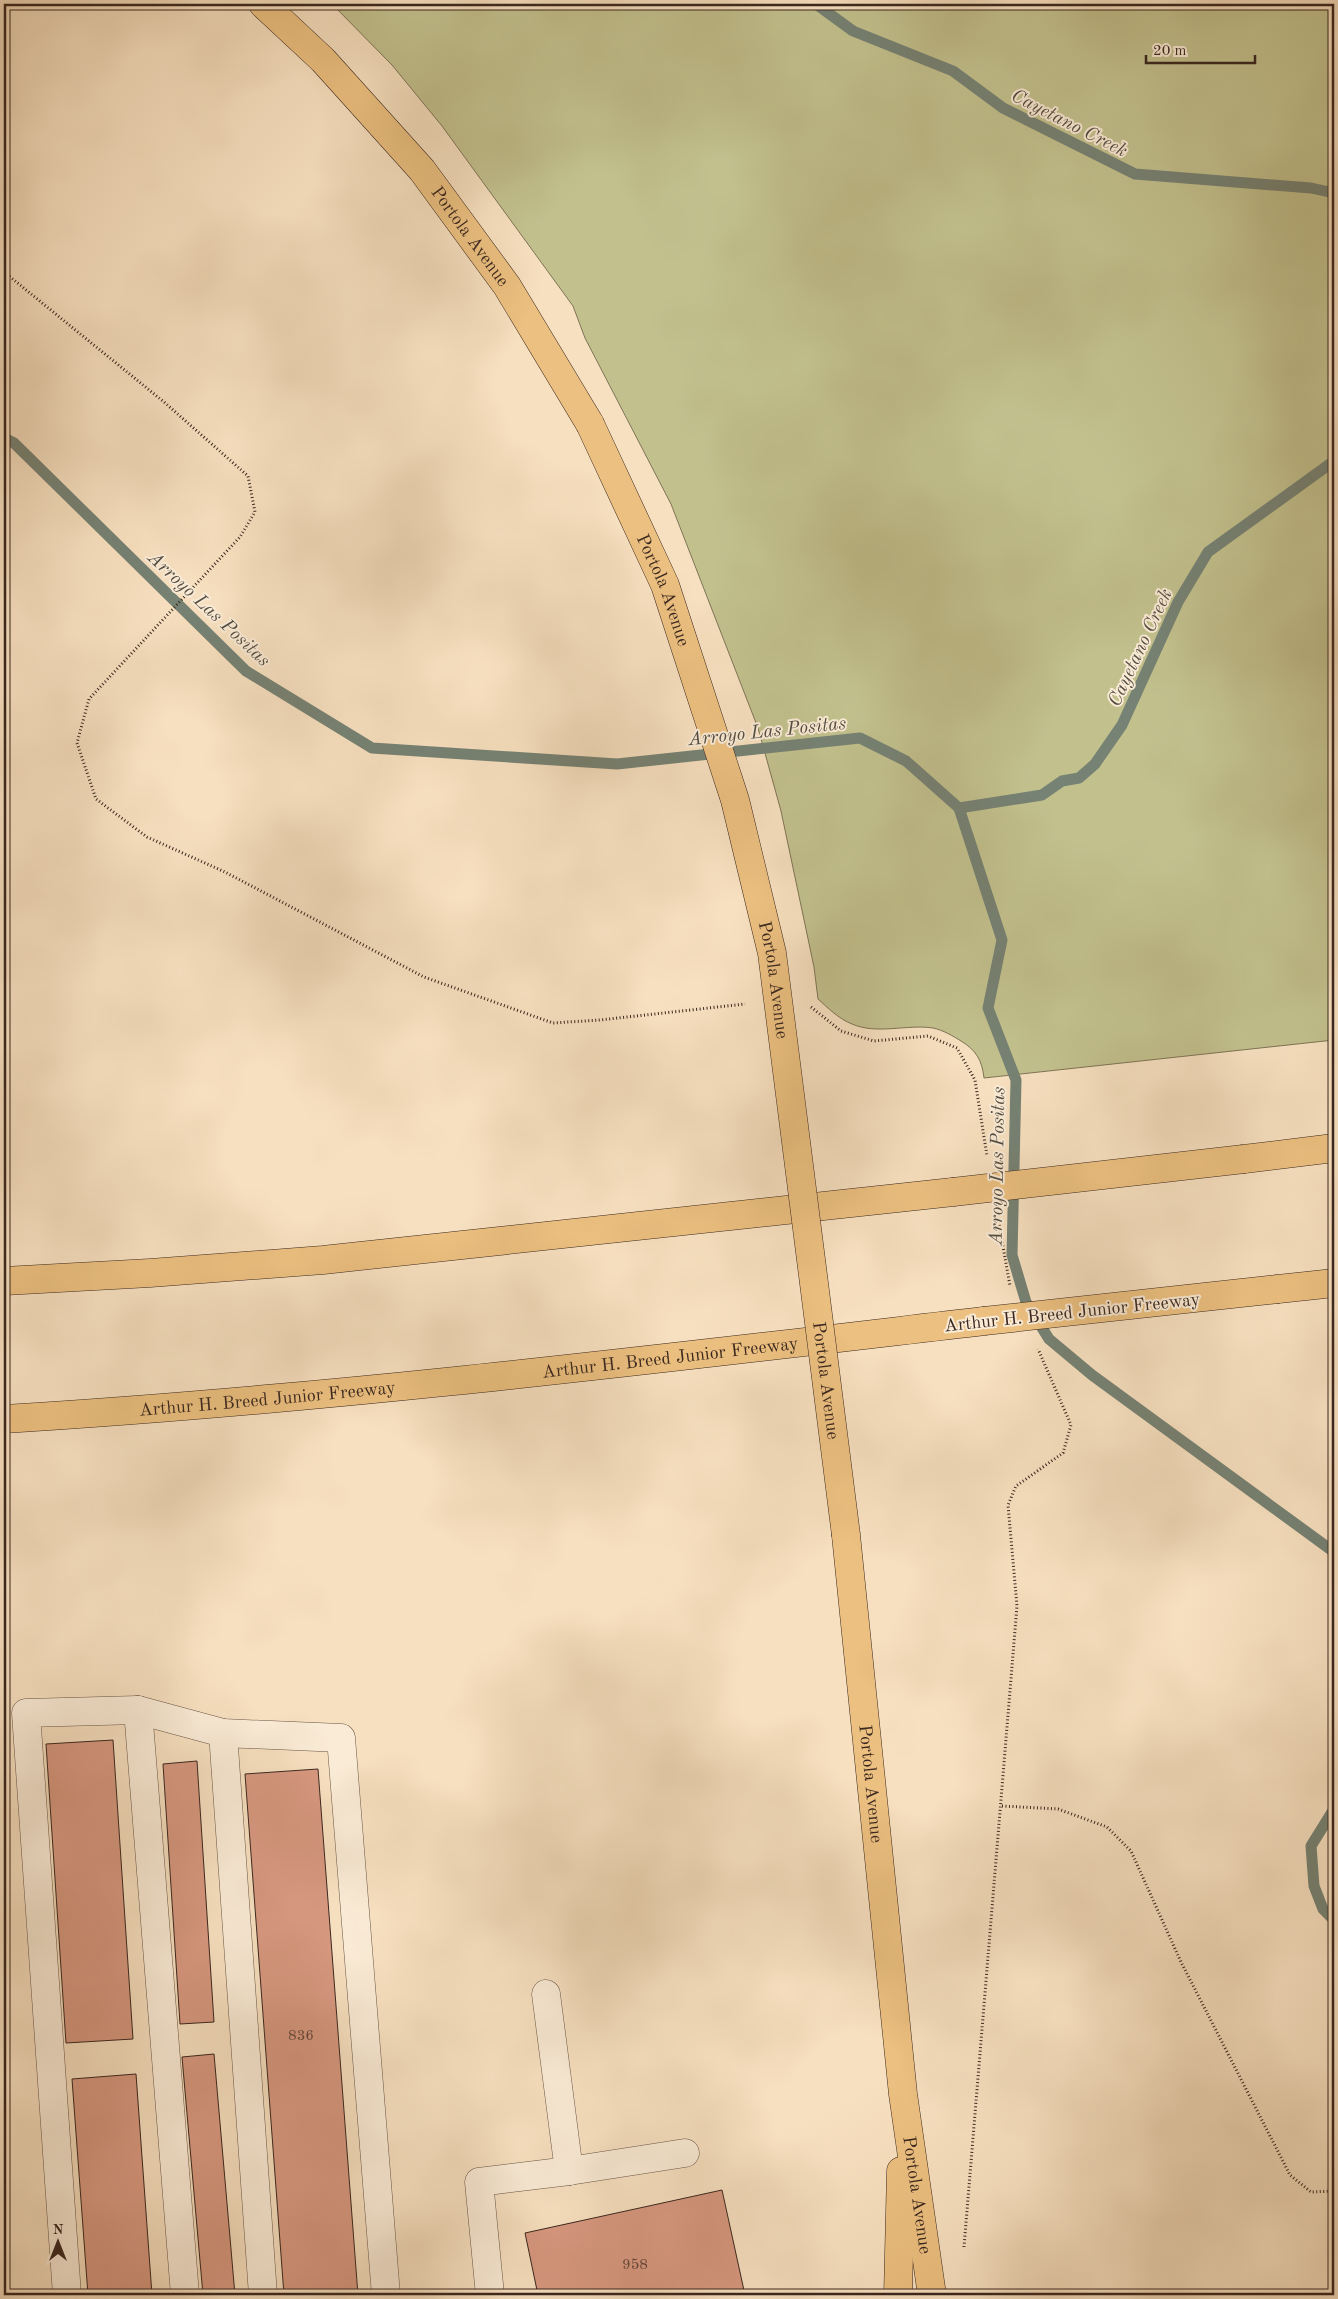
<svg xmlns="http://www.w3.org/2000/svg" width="1338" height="2299" font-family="'Old Standard TT',serif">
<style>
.green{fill:#c2c18e;stroke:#7e7456}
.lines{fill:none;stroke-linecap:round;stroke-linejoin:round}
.stream{stroke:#768274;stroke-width:11}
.building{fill:#d79880;stroke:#3a271f}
.minor-casing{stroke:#695547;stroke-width:29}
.major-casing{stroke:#3a271f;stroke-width:29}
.highway-casing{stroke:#3a271f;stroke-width:29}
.path{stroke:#3a271f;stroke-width:3;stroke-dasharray:1 2.5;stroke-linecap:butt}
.minor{stroke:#faebd6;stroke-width:28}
.major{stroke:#ecc080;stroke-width:28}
.highway{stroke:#ecc080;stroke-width:28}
.major-bridge-casing{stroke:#3a271f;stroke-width:29;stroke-linecap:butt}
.highway-bridge-casing{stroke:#3a271f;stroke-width:29;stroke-linecap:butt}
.major-bridge{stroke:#ecc080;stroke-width:28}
.highway-bridge{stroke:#ecc080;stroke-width:28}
.labels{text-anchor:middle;stroke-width:4;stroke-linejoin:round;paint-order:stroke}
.number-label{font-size:15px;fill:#614337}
.street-label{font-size:18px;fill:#3a271f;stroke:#faebd6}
.water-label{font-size:19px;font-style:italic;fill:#534d42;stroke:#faebd6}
</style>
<rect width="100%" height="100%" fill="#f7e0c0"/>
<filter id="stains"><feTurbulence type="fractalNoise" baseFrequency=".004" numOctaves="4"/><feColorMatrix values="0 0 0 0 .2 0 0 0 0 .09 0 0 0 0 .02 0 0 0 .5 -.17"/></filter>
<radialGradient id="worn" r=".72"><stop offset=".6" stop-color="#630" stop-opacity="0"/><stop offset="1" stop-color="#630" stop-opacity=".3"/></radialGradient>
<path class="green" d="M332,4h1002v1036l-350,38c-2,-18 -8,-28 -23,-37 -8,-5 -18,-11 -28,-13 -26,-4 -56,7 -81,-4 -13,-5 -24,-16 -34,-25l-4,-32 -33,-156 -23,-83 -87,-224 -86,-166 -12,-32 -131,-180 -50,-61z"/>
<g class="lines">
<g class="stream">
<path d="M816,4l37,27 100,40 50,37 132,66 176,14 23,5"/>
<path d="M4,438l10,5 232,228 126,77 245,16 243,-26 46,23 53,47 43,132 -14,68 28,72 -4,175 14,47 23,37 43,36 242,177"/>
<path d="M959,808l83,-13 20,-14 17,-3 16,-14 27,-39 56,-123 30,-50 126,-91"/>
<path d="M1334,1809l-23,37 3,40 9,23 11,11"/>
</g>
</g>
<g class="building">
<path d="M113,1740l20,299 -67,4 -20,-299z"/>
<path d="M197,1761l17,261 -34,2 -17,-260z"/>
<path d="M318,1769l40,526h-74l-39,-521z"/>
<path d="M214,2054l21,241h-32l-21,-238z"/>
<path d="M136,2074l16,221h-64l-16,-216z"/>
<path d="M722,2190l23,105h-207l-13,-62z"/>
</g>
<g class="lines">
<defs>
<g id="minor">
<path d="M138,1710l47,585"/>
<path d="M223,1733l40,562"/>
<path d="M569,2171l116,-18"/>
<path d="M67,2295l-41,-582 112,-3 85,23 118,5 45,557"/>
<path d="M490,2295l-11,-113 90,-11 -23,-177"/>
</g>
<g id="major">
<path id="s1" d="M263,4l60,56 99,110 85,116 83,138"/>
<path id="s2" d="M846,1535l57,559 29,201"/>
<path d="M898,2295l3,-124"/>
</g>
<g id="highway">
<path d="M1244,1159l90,-11"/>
<path d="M4,1281l146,-8 173,-13 630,-68"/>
<path d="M1278,1289l56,-6"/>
<path id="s3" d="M4,1419c328,-20 654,-60 980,-98"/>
</g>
</defs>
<use href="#minor" class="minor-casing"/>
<use href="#major" class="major-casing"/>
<use href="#highway" class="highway-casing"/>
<g class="path">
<path d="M4,272l160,130 84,74 7,36 -15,25 -151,162 -12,44 19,56 51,38 78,35 199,105 129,46 47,-3 145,-16"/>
<path d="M811,1007l30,24 33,10 54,-5 29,12 18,32 12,76"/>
<path d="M998,1218l12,68"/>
<path d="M1002,1806l56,3 49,18 24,24 50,111 109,213 21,17 23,-1"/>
<path d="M964,2247l53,-641 -9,-101 8,-19 47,-33 8,-28 -33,-76"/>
</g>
<use href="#minor" class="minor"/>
<use href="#major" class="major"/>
<use href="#highway" class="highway"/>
<defs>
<g id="major-bridge">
<path id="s4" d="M590,424l75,161 70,215 37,153 74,582"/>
</g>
<g id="highway-bridge">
<path d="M953,1192l291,-33"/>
<path d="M984,1321l294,-32"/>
</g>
</defs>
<use href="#major-bridge" class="major-bridge-casing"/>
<use href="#highway-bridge" class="highway-bridge-casing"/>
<use href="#major-bridge" class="major-bridge"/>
<use href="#highway-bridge" class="highway-bridge"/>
</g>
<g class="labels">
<g class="number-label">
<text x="301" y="2040">836</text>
<text x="635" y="2269">958</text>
</g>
<g class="street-label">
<text dy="6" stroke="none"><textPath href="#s1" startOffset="312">Portola Avenue</textPath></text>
<text dy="6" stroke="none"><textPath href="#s4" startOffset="182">Portola Avenue</textPath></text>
<text dy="6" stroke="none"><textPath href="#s4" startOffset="588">Portola Avenue</textPath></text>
<text transform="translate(1072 1312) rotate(-6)" y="6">Arthur H. Breed Junior Freeway</text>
<text dy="6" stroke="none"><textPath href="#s3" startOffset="669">Arthur H. Breed Junior Freeway</textPath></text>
<text dy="6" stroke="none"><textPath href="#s4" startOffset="992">Portola Avenue</textPath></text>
<text dy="6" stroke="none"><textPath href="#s3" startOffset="264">Arthur H. Breed Junior Freeway</textPath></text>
<text dy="6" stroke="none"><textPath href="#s2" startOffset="250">Portola Avenue</textPath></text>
<text dy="6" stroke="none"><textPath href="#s2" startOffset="664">Portola Avenue</textPath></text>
</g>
<g class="water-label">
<text transform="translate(1070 122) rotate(27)" y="7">Cayetano Creek</text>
<text transform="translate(210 608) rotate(43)" y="7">Arroyo Las Positas</text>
<text transform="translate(1139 647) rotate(-65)" y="7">Cayetano Creek</text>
<text transform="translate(767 730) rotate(-6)" y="7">Arroyo Las Positas</text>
<text transform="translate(996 1166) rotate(-89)" y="7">Arroyo Las Positas</text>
</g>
</g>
<rect width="1338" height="2299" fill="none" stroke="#f7e0c0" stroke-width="20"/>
<rect x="5" y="5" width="1328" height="2289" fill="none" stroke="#3a271f" stroke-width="2.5"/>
<rect x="10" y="10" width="1318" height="2279" fill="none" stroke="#3a271f"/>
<g transform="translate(58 2242)" stroke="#faebd6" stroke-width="4" paint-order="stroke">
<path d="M0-4L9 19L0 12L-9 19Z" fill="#3a271f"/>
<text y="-8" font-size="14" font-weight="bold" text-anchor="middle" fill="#3a271f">N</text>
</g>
<path d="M1146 55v8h109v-8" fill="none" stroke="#3a271f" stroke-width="2.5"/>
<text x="1153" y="55" font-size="15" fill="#3a271f" stroke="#faebd6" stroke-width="4" paint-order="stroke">20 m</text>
<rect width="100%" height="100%" filter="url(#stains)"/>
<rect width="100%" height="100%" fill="url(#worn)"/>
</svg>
